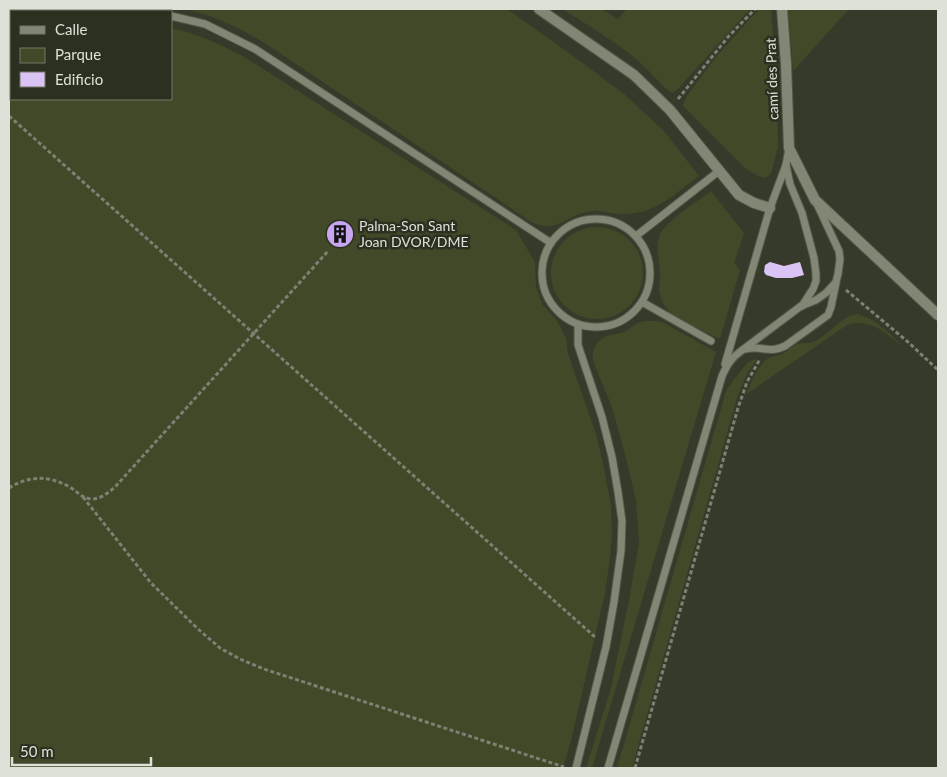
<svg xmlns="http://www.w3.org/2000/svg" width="947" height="777" font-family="Lato,sans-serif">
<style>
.green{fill:#424928}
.building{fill:#dac4f6}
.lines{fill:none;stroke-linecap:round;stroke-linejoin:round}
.service-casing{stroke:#545749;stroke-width:9}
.minor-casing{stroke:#545749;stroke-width:12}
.path{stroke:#7d8173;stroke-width:3;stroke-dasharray:4 2.5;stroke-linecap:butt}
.service{stroke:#828674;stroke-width:7}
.minor{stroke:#828674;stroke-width:10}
.labels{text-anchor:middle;stroke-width:5;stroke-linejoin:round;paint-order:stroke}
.street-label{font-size:14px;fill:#dee1d7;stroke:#2c3020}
.poi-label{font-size:14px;fill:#dee1d7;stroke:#2c3020;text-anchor:start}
</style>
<rect width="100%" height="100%" fill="#363a2a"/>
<g class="green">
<path d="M9,9h85l-9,2h-74v34l-2,2z"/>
<path d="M186,9h321l65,46 52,39 40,37 35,45c-15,11 -34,28 -51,34 -9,3 -21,5 -31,4 -9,-1 -17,-4 -26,-3 -23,3 -37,25 -61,10l-234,-157c-21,-14 -42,-29 -65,-39 -14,-7 -29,-12 -45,-16z"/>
<path d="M563,9h38l17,10 9,-10h123l-74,82 -4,2c-5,-2 -19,-18 -25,-24 -24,-24 -56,-41 -84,-60z"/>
<path d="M759,9h12l6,80 1,58 -7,27 -6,4 -9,-3 -12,-8 -61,-61 3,-9 29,-39z"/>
<path d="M788,9h61l-56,62z"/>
<path d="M171,28c28,6 51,17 75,30l270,172 19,32 1,25 6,17 15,17 9,17 2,16 28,80 7,29 8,43 1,27 -2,25 -5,35 -34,148 -8,27h-554v-692l2,-2v25h160z"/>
<path d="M711,191l33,42 -10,30 6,7 -20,69c-12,-6 -43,-19 -51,-28 -4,-4 -8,-11 -9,-17 -2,-8 1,-15 0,-23 -1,-11 -4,-23 -1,-34 6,-16 38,-35 52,-46z"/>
<circle cx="597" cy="273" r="46"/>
<path d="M858,314c20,6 33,21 48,35 -19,-14 -34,-32 -59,-24l-102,70c6,-12 12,-28 22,-36 5,-4 13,-3 18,-7 5,-2 8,-7 13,-8 5,-2 10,0 15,-2 16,-6 27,-26 45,-28z"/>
<path d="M645,321h9l8,1 54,30 -124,416h-6l25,-80 18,-88 10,-57 -3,-43 -10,-42 -14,-51 -19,-46v-9l3,-7 5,-6 6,-3 17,-4 14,-9z"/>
<path d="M758,358l-10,14 -10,23 -106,373h-15l109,-377 9,-13 13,-16z"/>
</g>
<g class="building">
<circle cx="340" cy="234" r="11"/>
<path d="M770,262l14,4 16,-4 4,13 -12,3h-16l-10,-3 -2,-3 1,-7z"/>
</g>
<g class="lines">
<defs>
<g id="service">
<path d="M171,16l34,8 50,25 296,194"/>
<path d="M9,63l2,-2"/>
<path d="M786,165l4,19 12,29 12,45 2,16v7l-3,8 -11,17"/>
<circle cx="596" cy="273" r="54"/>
<path d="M636,236l83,-65"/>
<path d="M642,302l69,39"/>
<path d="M746,349c15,-4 23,5 39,-3l43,-31 3,-8 5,-24"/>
<path d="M725,364l45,-156 16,-43 3,-17"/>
<path d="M576,768l30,-121 8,-45 7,-51 1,-30 -4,-29 -6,-35 -10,-40 -24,-72v-21"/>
<path d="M608,768l114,-392c5,-11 9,-18 19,-25l60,-45 15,-6 10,-7 10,-11 2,-8 2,-15 -1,-8 -22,-47"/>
</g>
<g id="minor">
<path d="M539,9l95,66 36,35 69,85 15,8 16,5"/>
<path d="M782,9l4,55 3,84 26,52 123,115"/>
</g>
</defs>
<use href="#service" class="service-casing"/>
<use href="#minor" class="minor-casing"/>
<g class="path">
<path d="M678,99l50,-62 27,-28"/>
<path d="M9,116l586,521"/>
<path d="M846,290l62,52 30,28"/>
<path d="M9,488c19,-12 38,-13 59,-2 8,4 13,12 23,13 10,0 17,-6 24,-12l214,-237"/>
<path d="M83,497l68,86 47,46 22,19 20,11 24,10 300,98"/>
<path d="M635,768l103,-360 9,-26 13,-23"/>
</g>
<use href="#service" class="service"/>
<use href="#minor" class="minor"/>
</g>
<defs>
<symbol id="building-disc" viewBox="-11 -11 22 22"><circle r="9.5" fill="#c7a6ef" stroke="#2c3020"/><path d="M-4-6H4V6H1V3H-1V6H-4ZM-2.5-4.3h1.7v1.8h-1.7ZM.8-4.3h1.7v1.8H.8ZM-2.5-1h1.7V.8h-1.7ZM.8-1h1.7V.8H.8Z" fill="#111"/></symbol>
</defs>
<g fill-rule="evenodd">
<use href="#building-disc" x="324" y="218" width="32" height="32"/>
</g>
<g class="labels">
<g class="street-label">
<text transform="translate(772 79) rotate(-92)" y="5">camí des Prat</text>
</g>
<g class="poi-label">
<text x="359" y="231">Palma-Son Sant<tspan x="359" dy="16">Joan DVOR/DME</tspan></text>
</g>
</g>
<rect width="947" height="777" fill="none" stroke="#dee1d7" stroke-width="20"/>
<rect x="10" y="10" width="162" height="90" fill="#2c3020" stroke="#737769"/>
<rect x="20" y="26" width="25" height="8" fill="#828674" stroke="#737769"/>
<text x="55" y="35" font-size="15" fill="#dee1d7">Calle</text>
<rect x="20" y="48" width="25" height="15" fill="#424928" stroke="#737769"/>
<text x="55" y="60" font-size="15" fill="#dee1d7">Parque</text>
<rect x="20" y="72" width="25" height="15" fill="#dac4f6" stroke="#737769"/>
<text x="55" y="85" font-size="15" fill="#dee1d7">Edificio</text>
<path d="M12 757v8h139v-8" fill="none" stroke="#dee1d7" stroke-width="2.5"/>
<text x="20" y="757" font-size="15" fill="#dee1d7" stroke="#2c3020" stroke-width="4" paint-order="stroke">50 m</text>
</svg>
